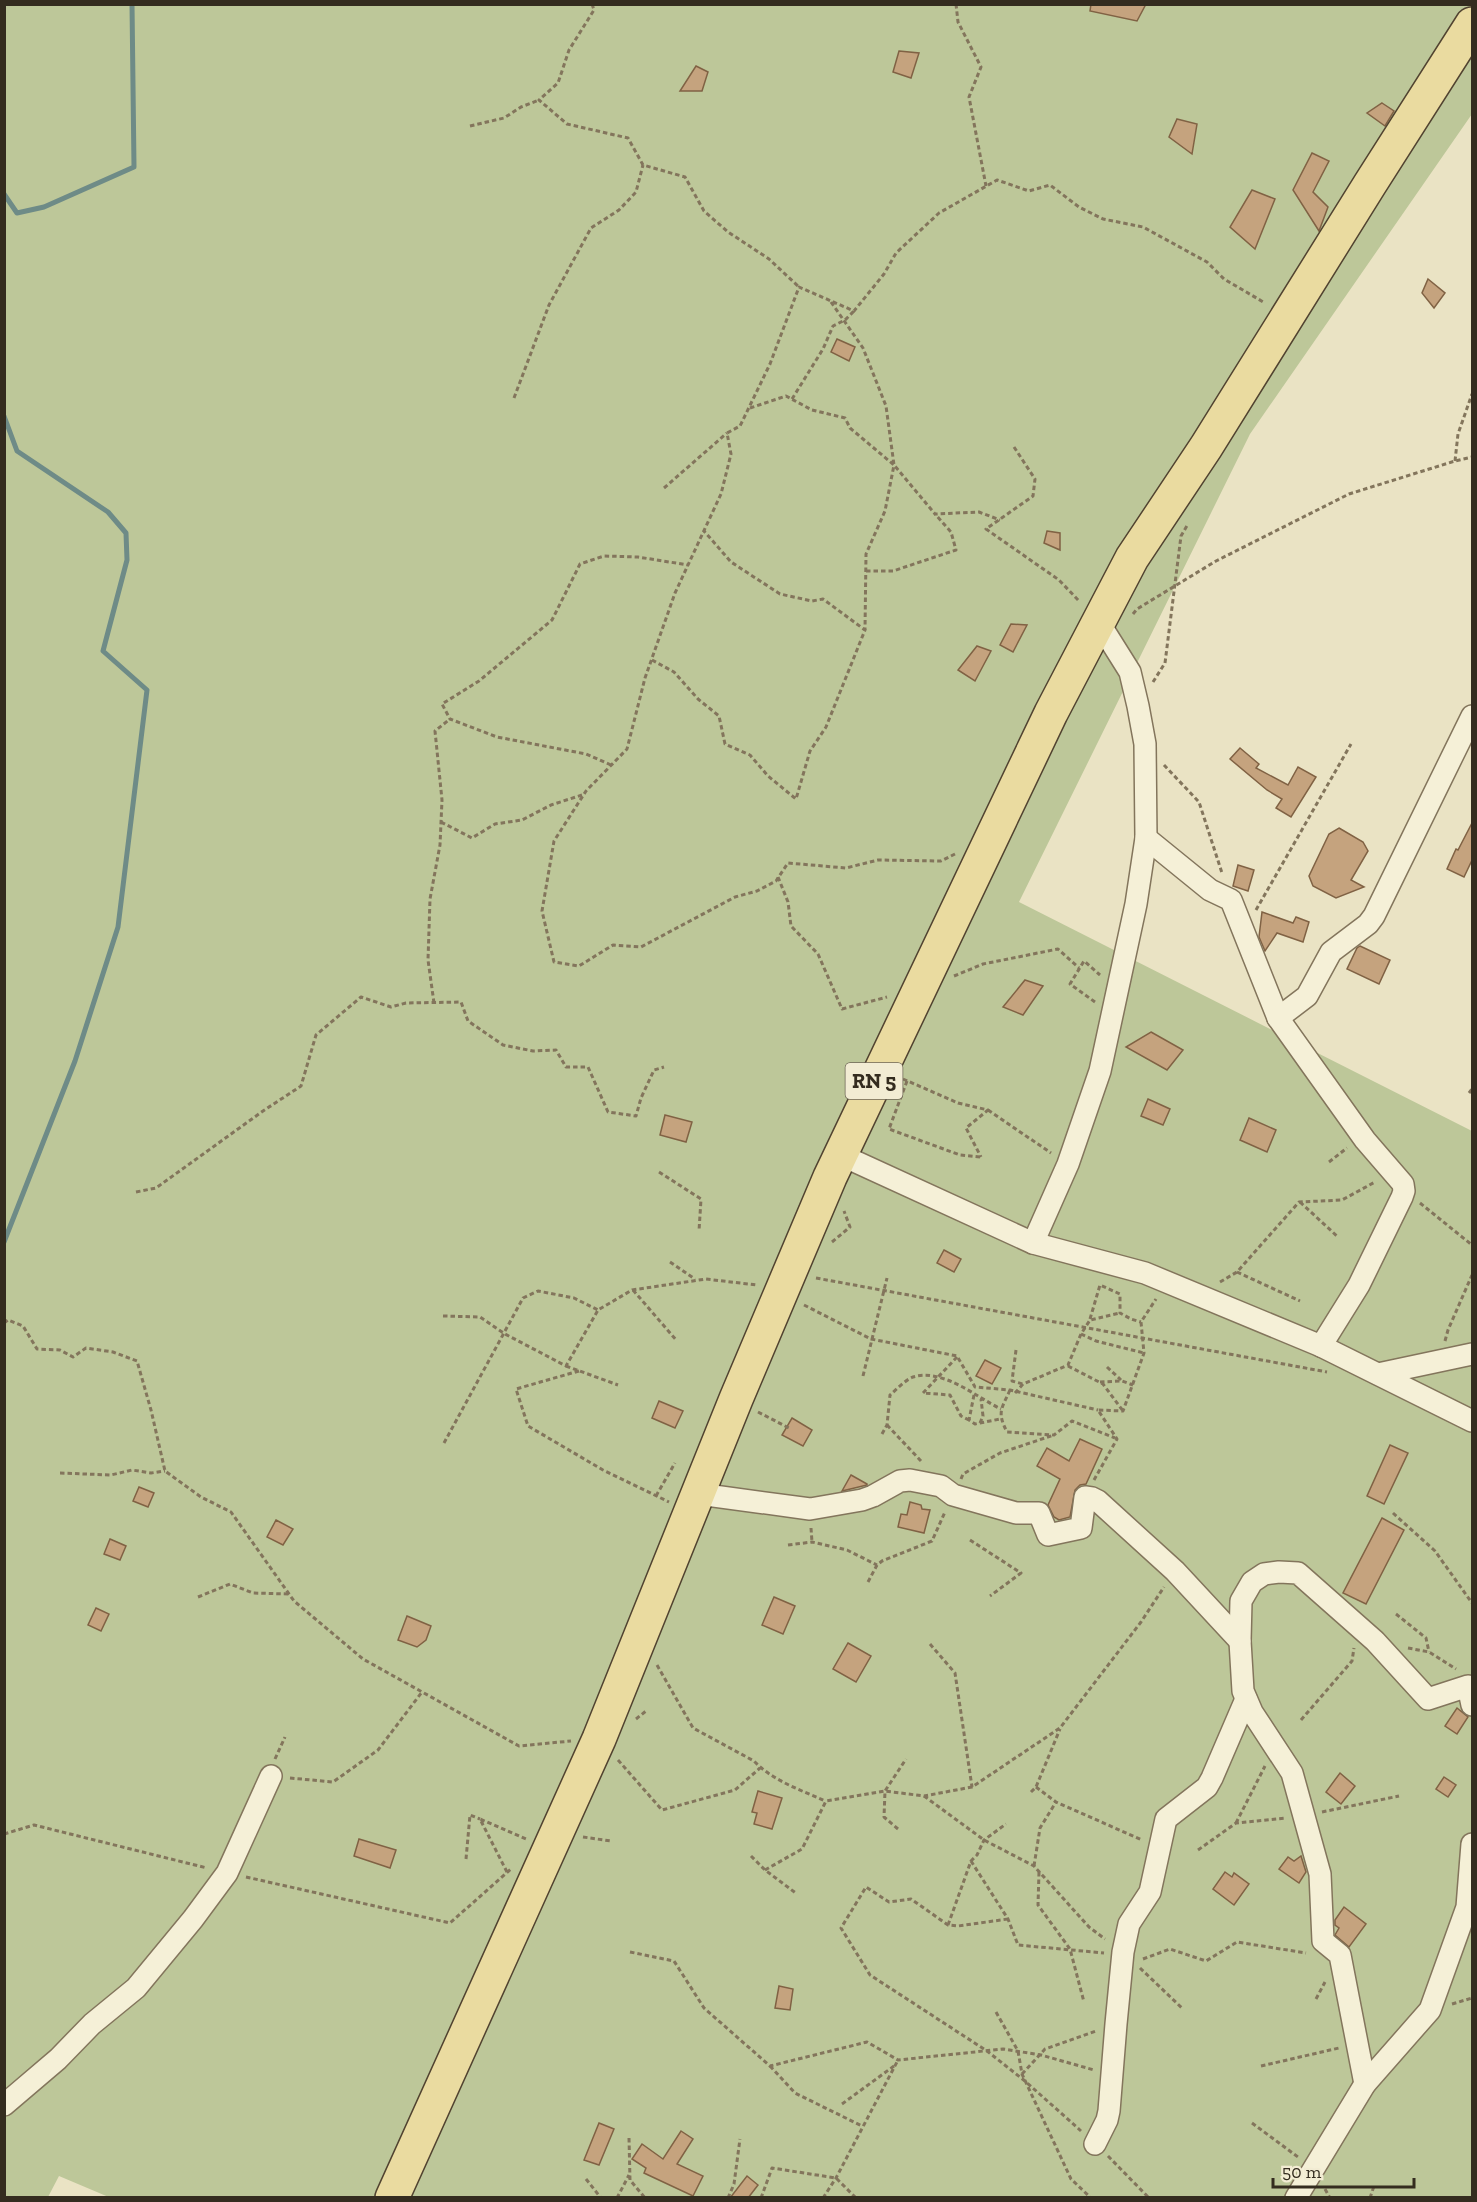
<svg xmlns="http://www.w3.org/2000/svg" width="1477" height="2202" font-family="'Zilla Slab',serif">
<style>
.green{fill:#bdc799}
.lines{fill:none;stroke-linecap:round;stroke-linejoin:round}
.stream{stroke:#6e8b87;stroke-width:5}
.building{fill:#c5a37e;stroke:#806244;stroke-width:1.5}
.street-casing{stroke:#83755c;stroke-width:24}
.primary-casing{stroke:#514330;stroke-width:36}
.path{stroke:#83755c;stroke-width:3;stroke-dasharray:4.5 3;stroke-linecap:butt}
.street{stroke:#f5f0d7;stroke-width:21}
.primary{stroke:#eadba0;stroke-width:33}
.labels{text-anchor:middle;stroke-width:4.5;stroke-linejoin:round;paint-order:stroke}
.shield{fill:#f2ecd3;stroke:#6d6655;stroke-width:1.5}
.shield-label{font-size:21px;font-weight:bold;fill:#342c1f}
</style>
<rect width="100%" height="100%" fill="#eae3c4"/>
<path class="green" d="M5,5h1467v109l-222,320 -231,468 453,229v1066l-1361,1 -52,-22 -11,21 -43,1z"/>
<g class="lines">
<g class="stream">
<path d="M4,194l13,19 27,-6 90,-40 -2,-163"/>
<path d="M4,416l13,35 91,61 18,21 1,27 -24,91 44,39 -29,237 -43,134 -71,181"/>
</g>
</g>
<g class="building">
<path d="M1091,4h55l-9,17 -47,-10z"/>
<path d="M899,51l20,2 -8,25 -18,-6z"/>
<path d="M696,66l12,6 -6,19h-22z"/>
<path d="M1382,103l12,8 -9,15 -18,-13z"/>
<path d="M1177,119l20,5 -5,30 -23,-17z"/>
<path d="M1312,153l17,8 -16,31 15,15 -9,24 -26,-41z"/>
<path d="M1252,190l23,9 -20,50 -25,-22z"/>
<path d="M1428,279l17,14 -11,15 -12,-15z"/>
<path d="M837,339l18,8 -6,14 -18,-9z"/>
<path d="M1047,531l13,2v17l-16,-7z"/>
<path d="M1011,624l16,1 -14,27 -13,-7z"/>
<path d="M977,646l14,5 -16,30 -17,-11z"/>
<path d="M1240,748l19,16 -3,4 32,17 10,-18 18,10 -25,40 -15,-9 6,-9 -15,-9 -37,-31z"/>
<path d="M1473,821v37l-9,19 -17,-8 9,-20 2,1z"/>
<path d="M1339,828l24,14 5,9 -17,29 13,7 -28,11 -23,-12 -4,-10 20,-42z"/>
<path d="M1238,865l16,5 -6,21 -15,-5z"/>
<path d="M1262,912l31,11 3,-6 13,5 -6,20 -26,-9 -12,18 -6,-14z"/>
<path d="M1360,946l30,14 -11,24 -32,-15 10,-21z"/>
<path d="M1025,980l18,6 -20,29 -20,-8z"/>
<path d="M1151,1032l32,18 -16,20 -41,-23z"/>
<path d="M1148,1099l22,10 -7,16 -22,-9z"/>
<path d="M665,1115l27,7 -6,20 -26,-7z"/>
<path d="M1249,1118l27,12 -9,22 -27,-12z"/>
<path d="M944,1250l17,9 -7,13 -17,-9z"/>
<path d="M985,1360l16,8 -9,16 -16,-8z"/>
<path d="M659,1401l24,10 -8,17 -23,-10z"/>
<path d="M792,1418l20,12 -9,16 -21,-11z"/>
<path d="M1080,1439l22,10 -16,35 -6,1 -5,5 -5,27 -11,3 -5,-3 -6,-12 12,-26 -23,-13 10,-18 22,13z"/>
<path d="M1390,1445l18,8 -24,51 -17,-8z"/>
<path d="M851,1475l16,9v1l-25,6z"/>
<path d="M139,1487l15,6 -6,14 -15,-6z"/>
<path d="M910,1502l11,3 1,4 8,1 -6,23 -26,-6 3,-13 6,1z"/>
<path d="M1382,1518l22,12 -38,74 -23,-11z"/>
<path d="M276,1520l17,9 -10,16 -16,-8z"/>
<path d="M110,1539l16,7 -6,14 -16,-6z"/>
<path d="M774,1597l21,9 -12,28 -21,-9z"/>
<path d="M96,1608l13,6 -8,17 -13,-6z"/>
<path d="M407,1616l24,10 -5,14 -9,7 -19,-7z"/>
<path d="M848,1643l23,13 -15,26 -23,-13z"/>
<path d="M1457,1708l11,9 -11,17 -12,-8z"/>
<path d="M1340,1773l15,13 -14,18 -15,-12z"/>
<path d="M1444,1777l12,8 -8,12 -12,-8z"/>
<path d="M758,1791l24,7 -10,31 -18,-5 3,-11 -5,-1z"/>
<path d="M359,1839l37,11 -6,18 -36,-12z"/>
<path d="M1301,1856l5,16 -7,11 -20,-14 9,-12 6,4z"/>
<path d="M1225,1872l7,5 2,-4 15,11 -15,21 -21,-16z"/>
<path d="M1344,1907l22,17 -17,23 -14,-12 4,-7 -4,-3v-5z"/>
<path d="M779,1986l14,3 -3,21 -15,-2z"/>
<path d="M599,2123l15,6 -15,36 -15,-5z"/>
<path d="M681,2131l12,8 -16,25 26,12 -10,20 -49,-23 2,-5 -14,-9 10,-15 21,15z"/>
<path d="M747,2176l11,9 -10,13h-18z"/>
</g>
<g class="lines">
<defs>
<g id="street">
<path d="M1146,838l64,52 21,10 47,118 87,122 38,44 1,7 -2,6 -43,88 -38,61"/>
<path d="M1278,1018l29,-22 24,-44 37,-28 6,-8 98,-200"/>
<path d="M841,1155l192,88 112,30 176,73 151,75"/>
<path d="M1033,1243l35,-79 32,-93 36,-167 10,-66 -1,-94 -7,-38 -8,-34 -32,-51"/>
<path d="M1378,1374l94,-20"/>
<path d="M699,1494l111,15 52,-9 11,-4 27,-15 10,-1 31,6 12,9 63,18h23l9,22 33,-7 4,-31 7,1 6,3 77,70 65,70"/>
<path d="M1365,2084l-25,-129 -17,-14 -3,-67 -28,-101 -40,-61 -9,-21 -3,-50 1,-40 11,-19 12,-8 15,-2 19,1 77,68 53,58 40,-13 4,19"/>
<path d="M4,2105l54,-46 34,-35 44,-36 57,-69 34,-46 44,-97"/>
<path d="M1095,2144l12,-24 2,-9 7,-87 7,-72 6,-28 21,-32 16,-73 41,-32 5,-9 34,-79"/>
<path d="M1296,2198l69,-114 65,-74 37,-103 5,-63"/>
</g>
<path id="primary" d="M392,2198l207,-459 137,-340 94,-222 221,-464 81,-155 74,-111 164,-263 102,-160"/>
</defs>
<use href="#street" class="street-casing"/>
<use href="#primary" class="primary-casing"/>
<g class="path">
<path d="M592,4l2,6 -25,40 -11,33 -19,17 28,24 61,14 15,27 42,12 19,34 24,21 41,27 30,28"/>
<path d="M956,4l2,18 23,45 -12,30 17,89"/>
<path d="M470,126l34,-8 17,-11 18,-7"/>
<path d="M831,302l32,46 23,58 8,59 41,49 44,-2 21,8"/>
<path d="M514,398l35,-93 42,-77 28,-18 17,-18 7,-27"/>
<path d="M792,399l31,-50 10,-23 12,-6 9,-9"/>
<path d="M750,408l36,-12 26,14 33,8 5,10 44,37 -9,46 -19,43 -1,76"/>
<path d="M1014,447l21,32 -2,17 -47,33 73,51 21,22"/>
<path d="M1455,461l3,-27 14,-40"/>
<path d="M664,488l63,-55"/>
<path d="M866,571h27l63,-21 -5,-18 -16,-18"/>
<path d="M1133,614l4,-5 79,-48 133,-67 106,-33 17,-4"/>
<path d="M652,660l22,12 24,27 21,17 6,28 25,11 18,21 28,23 14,-48 16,-24 39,-97 -42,-31 -11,2 -32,-7 -49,-32 -27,-31"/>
<path d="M1153,682l12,-19 16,-127 7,-12"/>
<path d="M611,765l-25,-11 -89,-17 -47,-18 -8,-15 37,-23 73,-61 28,-56 24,-8 34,1 50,8"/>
<path d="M1164,765l35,37 23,71"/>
<path d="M441,822l31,16 23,-14 27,-4 29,-15 31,-10"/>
<path d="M955,854l-14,7 -63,-1 -32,8 -58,-5 -12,18 -19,10 -22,6 -94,50 -28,-2 -34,21 -25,-4 -12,-51 12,-70 32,-50 41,-42 18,-71 30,-85 46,-99 10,-40 -4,-21 13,-7 30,-62 29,-77 55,24 30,-37 12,-21 43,-40 58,-33 32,11 21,-6 29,22 24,12 40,8 64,35 17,17 41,24"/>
<path d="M778,877l10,25 3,24 27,28 24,55 45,-12"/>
<path d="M1256,910l95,-166"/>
<path d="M954,976l29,-12 75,-15 21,19"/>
<path d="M1095,1002l-25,-18 14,-23 16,14"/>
<path d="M434,1003l-6,-43 2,-61 10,-54 2,-45 -7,-69 15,-12"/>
<path d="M903,1079l55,24 30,7 -22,18 15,29"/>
<path d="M907,1081l-18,48 71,26 21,2"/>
<path d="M1469,1093l3,-4"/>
<path d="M988,1110l63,43"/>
<path d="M1329,1162l18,-14"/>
<path d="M659,1172l42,27 -2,32"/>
<path d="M136,1192l20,-4 107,-77 38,-25 15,-51 45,-38 30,10 15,-4 55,-1 7,19 35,24 30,6 23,-1 10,17h22l20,45 28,4 5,-18 13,-28 10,-3"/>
<path d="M1300,1202l38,35"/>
<path d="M1420,1203l52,42"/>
<path d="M832,1242l18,-15 -6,-16"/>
<path d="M670,1262l25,17"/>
<path d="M1237,1272l63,29"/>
<path d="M816,1278l511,94"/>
<path d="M1220,1282l17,-10 62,-70 43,-2 33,-18"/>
<path d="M633,1290l44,51"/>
<path d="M804,1305l67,34 86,17 18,31 35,3 88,20"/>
<path d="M443,1316l37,1 25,17 61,32 32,-56 34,-20 74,-11 51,6"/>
<path d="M1090,1319l10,-34 20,9v19l11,6 10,3"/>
<path d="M4,1323l4,-3 15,6 14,23 23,1 13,7 13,-9 27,4 24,9 14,49 14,61 36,26 30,15 63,89 69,58 156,87 52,-5"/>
<path d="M1081,1334l15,7 48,12"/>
<path d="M1445,1341l3,-11 24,-55"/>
<path d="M1016,1350l-4,31 11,3"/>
<path d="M957,1357l-34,36 27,2 11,21 8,4"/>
<path d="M566,1366l52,19"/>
<path d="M1068,1366l35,18 20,27"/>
<path d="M1107,1367l14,13"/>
<path d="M579,1371l-63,18 12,37 75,44 66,32"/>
<path d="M863,1376l24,-98"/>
<path d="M1100,1382l22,-1 11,4"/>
<path d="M1010,1390c-9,20 -13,22 -3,42l47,3 18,-14 43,17"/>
<path d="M1015,1393l8,-9 45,-19 13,-31 9,-14 30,-7"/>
<path d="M974,1395l-5,25 6,4 25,-5"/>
<path d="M758,1412l31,16"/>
<path d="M980,1423l3,-7 -2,-17"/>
<path d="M887,1425l34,36"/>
<path d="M882,1434l5,-9 3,-30c6,-5 15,-15 23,-18 30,-9 63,20 88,32"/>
<path d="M444,1443l79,-145 15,-7 36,7 24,12"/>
<path d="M60,1473l51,2 21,-5 19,3 14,-2"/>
<path d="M961,1479l2,-5 37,-21 54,-18"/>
<path d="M1094,1480l23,-41 -19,-29 25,1 21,-58 -3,-31 15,-23"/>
<path d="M656,1496l19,-33"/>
<path d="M1393,1513l42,38 37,52"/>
<path d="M811,1528l1,14"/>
<path d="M970,1540l51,33 -31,23"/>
<path d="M788,1545l24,-3 35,8 30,15"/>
<path d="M868,1582l9,-17 5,-4 50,-20 13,-29"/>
<path d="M198,1597l32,-13 23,9 36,1"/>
<path d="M1396,1614l30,24 3,14"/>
<path d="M930,1644l25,29 17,114"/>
<path d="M1408,1648l21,4 27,17"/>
<path d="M657,1665l36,63 61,33c19,20 47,29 71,40"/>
<path d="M636,1719l10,-8"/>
<path d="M1301,1720l51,-59 2,-13"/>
<path d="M275,1759l10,-22"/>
<path d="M618,1760l44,50 73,-20 25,-22"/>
<path d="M290,1778l43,4 45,-32 44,-58"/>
<path d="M1036,1787l20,15 86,38"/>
<path d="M1031,1792l5,-5 24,-58"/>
<path d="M924,1796l60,44 50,26 55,61 16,12"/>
<path d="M1322,1812l77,-16"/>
<path d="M1236,1823l29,-57"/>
<path d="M898,1829l-14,-12 1,-26 21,-32"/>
<path d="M4,1834l30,-9 173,43"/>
<path d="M583,1837l28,4"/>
<path d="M1198,1850l38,-27 50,-5"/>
<path d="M751,1856l14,14 32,24"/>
<path d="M466,1859l4,-44 10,4"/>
<path d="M971,1861l37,58 10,26 86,8"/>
<path d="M1034,1866l6,-38 16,-26"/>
<path d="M765,1870l37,-21 24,-48 59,-10 39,5 48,-9 88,-59 81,-106 23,-35"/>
<path d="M507,1872l-27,-53 46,20"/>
<path d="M1039,1872l-1,33 32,44 14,53"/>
<path d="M246,1877l204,46 61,-54"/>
<path d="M1008,1919l-50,7 -10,-1 -37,-26 -22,3 -23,-15 -25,41 29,47 117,76 38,30 56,50"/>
<path d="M948,1925l23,-64 6,-6 7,-15 22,-16"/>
<path d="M630,1952l44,9 30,47 66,58 97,-24 31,18 105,-11 38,6 53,15"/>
<path d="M1143,1959l27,-10 36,12 31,-19 69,11"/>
<path d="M1140,1968l43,41"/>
<path d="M1316,1999l9,-17"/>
<path d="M1452,2004l20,-6"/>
<path d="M996,2012l22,39 4,23 49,105 20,19"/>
<path d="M770,2066l25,27 67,33"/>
<path d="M1261,2066l78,-18"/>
<path d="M1022,2074l23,-25 51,-18"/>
<path d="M842,2104l52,-38"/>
<path d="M1252,2123l46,34"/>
<path d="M629,2138l1,42 15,18"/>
<path d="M1108,2156l41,42"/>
<path d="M586,2179l15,19"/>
<path d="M1325,2189l5,9"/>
<path d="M617,2198l12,-23"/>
<path d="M728,2198l6,-14 6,-45"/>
<path d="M761,2198l11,-30 64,10 20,20"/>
<path d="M823,2198l13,-20 62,-118"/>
<path d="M1370,2198l4,-12"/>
</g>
<use href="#street" class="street"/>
<use href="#primary" class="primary"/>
</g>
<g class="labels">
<rect class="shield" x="845.5" y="1063" width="57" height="36" rx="4.5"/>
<g class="shield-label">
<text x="874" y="1088">RN 5</text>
</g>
</g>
<rect width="1477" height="2202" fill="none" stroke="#342c1f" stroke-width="12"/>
<path d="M1273 2178v9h141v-9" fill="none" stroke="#342c1f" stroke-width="3"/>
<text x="1282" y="2178" font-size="18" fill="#342c1f" stroke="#f2ecd3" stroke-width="4.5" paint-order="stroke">50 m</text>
</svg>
